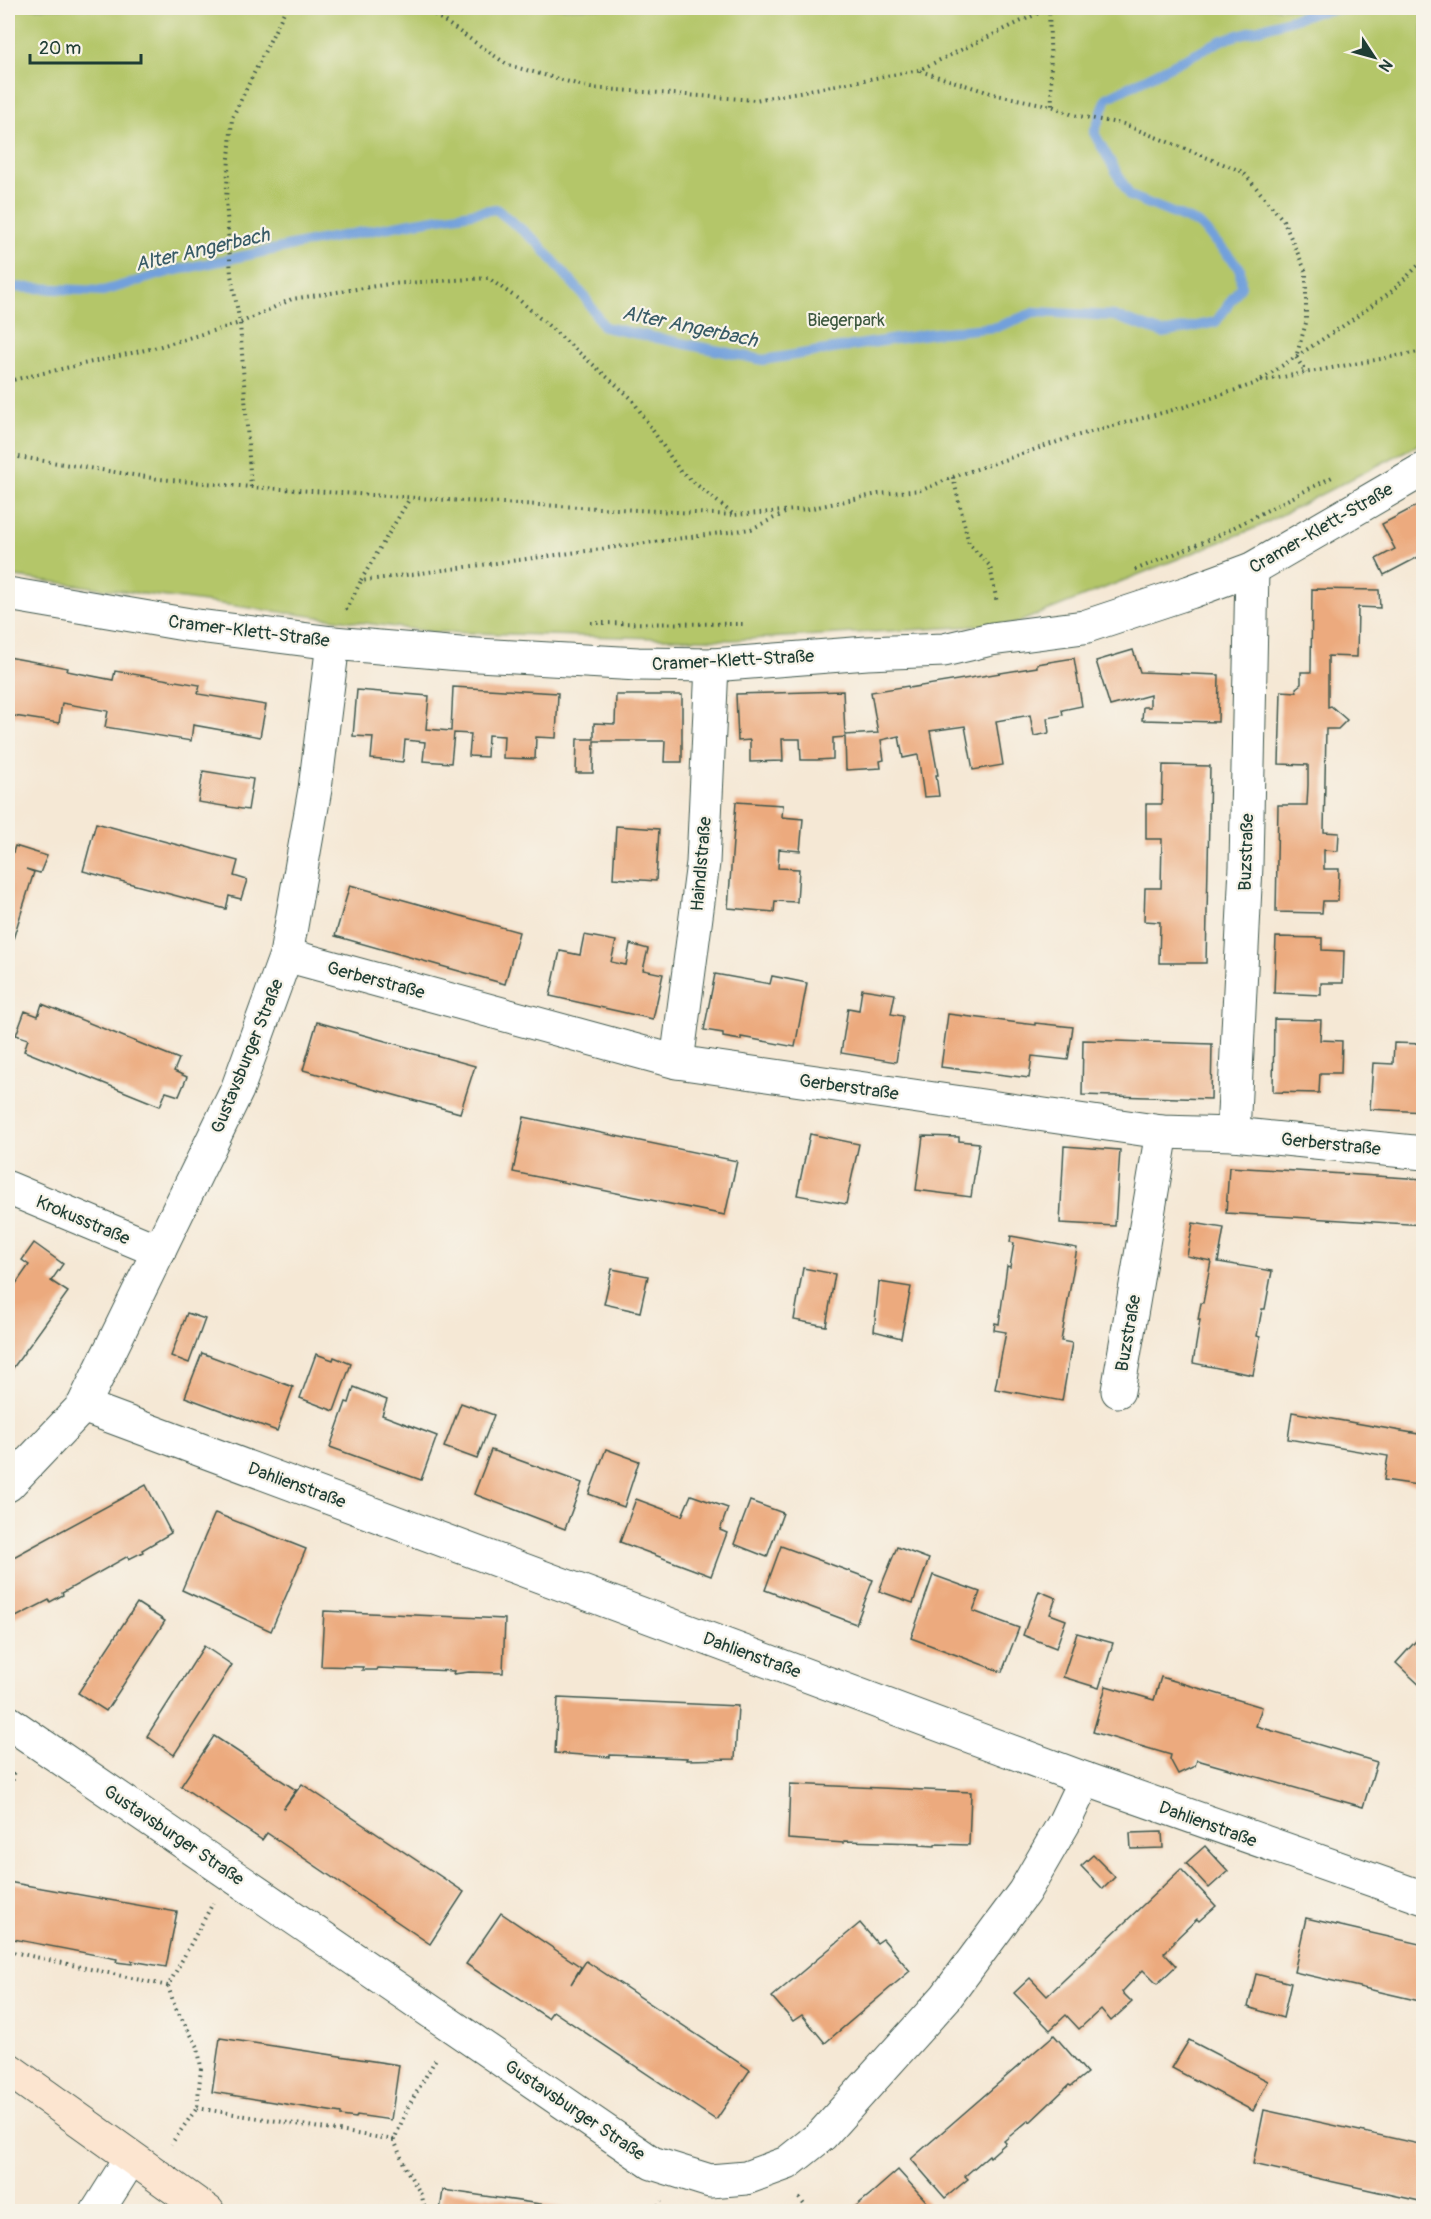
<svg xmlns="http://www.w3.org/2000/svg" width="1431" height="2219" font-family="Pangolin,sans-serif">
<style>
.green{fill:#b4c669;stroke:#6a824e;stroke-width:1.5}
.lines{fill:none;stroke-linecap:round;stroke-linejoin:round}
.stream{stroke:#72a0db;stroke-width:10}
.building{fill:#ecaa7e}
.minor-casing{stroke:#3f574c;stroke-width:35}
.secondary-casing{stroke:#3f574c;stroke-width:35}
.path{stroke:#3f574c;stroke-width:4;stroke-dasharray:1.5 4.5;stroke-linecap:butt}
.minor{stroke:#fff;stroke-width:33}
.secondary{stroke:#fce5d0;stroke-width:33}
.labels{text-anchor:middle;stroke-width:4.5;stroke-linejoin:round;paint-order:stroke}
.park-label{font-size:18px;fill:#3d583f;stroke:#f7f3e8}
.street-label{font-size:18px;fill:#1f3d34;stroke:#f7f3e8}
.water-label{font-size:20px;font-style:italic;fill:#385b66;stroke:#f7f3e8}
</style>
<rect width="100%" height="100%" fill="#f7f3e8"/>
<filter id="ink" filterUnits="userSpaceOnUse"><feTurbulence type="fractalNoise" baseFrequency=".0167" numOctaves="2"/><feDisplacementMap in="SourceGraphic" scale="12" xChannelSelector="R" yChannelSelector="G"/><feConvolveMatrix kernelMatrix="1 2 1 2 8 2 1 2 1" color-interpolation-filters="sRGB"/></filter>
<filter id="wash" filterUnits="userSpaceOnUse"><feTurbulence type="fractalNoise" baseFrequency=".008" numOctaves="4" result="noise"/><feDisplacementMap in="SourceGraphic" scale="24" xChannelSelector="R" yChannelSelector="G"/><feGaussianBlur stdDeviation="1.35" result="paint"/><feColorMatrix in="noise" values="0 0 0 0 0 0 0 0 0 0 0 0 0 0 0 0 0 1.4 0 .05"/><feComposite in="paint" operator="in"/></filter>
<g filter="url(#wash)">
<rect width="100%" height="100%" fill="#f5e8d5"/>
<path class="green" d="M8,8h1415v434l-165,85 -244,97 -283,16 -298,-8 -425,-56z"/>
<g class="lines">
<path class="stream" d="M8,287l95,4 69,-20 138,-29 106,-20 80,-13 41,33 47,54 20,31 159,33 171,-27 63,-6 39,-15 78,4 49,17 53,-11 25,-36 -1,-18 -41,-44 -69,-28 -36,-63 13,-35 115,-58 94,-28 27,-4"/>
</g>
<g id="blocks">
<g class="building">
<path d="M1424,502v52l-40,21 -8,-16 19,-10 -13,-25z"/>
<path d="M1312,589l67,1 1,18 -22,-1 -1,50 -29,-1v51l3,-1 16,14 -9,9h-12l-2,103 15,1 -1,18 -14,-1v19h15l-1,32h-15l-1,12 -46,-1 2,-107h29l1,-20v-20l-29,-1 2,-73 16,1 -1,-4 5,-4v-12h10z"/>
<path d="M1133,650l7,22 79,3 -1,47 -76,-2 1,-13h7v-12l-40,11 -14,-45z"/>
<path d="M8,657l60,11 -1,3 46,9 2,-9 85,14 -2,9 68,11 -6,32 -67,-12 -2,16 -86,-14 3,-16 -46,-8 -3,20 -51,-8z"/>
<path d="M1074,658l8,48 -20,4 1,5 -16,3 2,15 -15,3 -4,-21 -34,6 7,44 -30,5 -8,-44 -35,5 8,44h-2l3,21 -15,1 -6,-42 -15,3 -4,-22 -18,4 3,20 -4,1 1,7 -35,2 -1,-33 -12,1v21l-16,1h-16l-1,-21h-18l1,22 -33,1v-22l-12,1 -2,-47 107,-3 2,44 33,-2 -7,-41 37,-6 1,2 128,-21v-3z"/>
<path d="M453,687l105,6 -2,45 -20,-1 -1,22 -32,-1 1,-22 -16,-1 -1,22 -18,-1 2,-22 -17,-1 -3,30 -28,-2 2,-19 -20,-2 -2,22 -32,-3 2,-22 -20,-1 4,-46 72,6 -3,33 25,2z"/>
<path d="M616,695h66v67h-18l1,-21h-71l-1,32h-17l1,-34h17v-16l21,1z"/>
<path d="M1163,765l47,1 -4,197h-47l1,-41 -16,-1 1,-33h16l1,-49h-16v-35h16z"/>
<path d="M203,771l50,8 -5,31 -50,-8z"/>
<path d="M736,802l47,3 -1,12 21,2 -3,32 -21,-2 -1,19 21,1 -2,33 -22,-1 -1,11 -46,-4z"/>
<path d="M96,823l142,38 -4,15 13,4 -6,19 -12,-3 -3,13 -143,-38z"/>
<path d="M616,826l43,3 -3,52 -43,-3z"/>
<path d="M15,846l32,10 -7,17 -14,-4 8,3 -26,83v-92l1,1z"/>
<path d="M350,885l169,47 -14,52 -170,-48z"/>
<path d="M584,935l32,6 -5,21 15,3 4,-21 18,5 -5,21 20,4 -10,45 -103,-23 10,-45 20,4z"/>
<path d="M1276,937l46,1v12l22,1 -1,32h-22v12l-47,-2z"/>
<path d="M715,974l55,10 2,-8 35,7 -12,64 -54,-10v3l-18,-3v-4l-19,-3z"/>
<path d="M862,989l33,5 -4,20 12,2 -7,46 -55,-9 7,-45 11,2z"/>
<path d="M42,1004l137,55 -5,12 13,6 -8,19 -13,-4 -6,14 -136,-55 4,-12 -12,-4 9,-24 13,5z"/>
<path d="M948,1014l87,11v-2l38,4 -5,33 -36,-4 -3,22 -88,-11z"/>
<path d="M1274,1019l47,1 -1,20 22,1 -1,32h-21l-1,20 -46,-1z"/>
<path d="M317,1022l158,44 -15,47 -157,-43z"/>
<path d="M1083,1040l129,4 -1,55 -129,-4z"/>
<path d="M1394,1043l30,1v68l-54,-3 3,-46 20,1z"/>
<path d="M524,1117l213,44 -12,54 -212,-43z"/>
<path d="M810,1134l49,10 -13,60 -49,-9z"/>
<path d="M923,1136l36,1v4l20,2 -8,54 -55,-7z"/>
<path d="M1064,1146l56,4 -5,76 -55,-3z"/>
<path d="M1229,1167l195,12v46l-198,-12z"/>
<path d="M1193,1223l31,5 -6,34 54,9 -7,38h-3l-5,27 3,1 -7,38 -60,-12 7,-43h-2l3,-17h2l8,-42 -24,-5z"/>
<path d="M1011,1236l66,12 -16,93 11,2 -10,58 -67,-12 11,-57 -12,-2 1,-7 4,1 8,-58 3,1 4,-24 -4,-1z"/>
<path d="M34,1243l29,21 -12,17 17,11 -60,83v-80l21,-30 -7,-5z"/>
<path d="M803,1268l32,6 -9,52 -32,-6z"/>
<path d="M612,1269l36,7 -8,36 -36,-8z"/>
<path d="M879,1282l32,5 -10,51 -27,-7z"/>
<path d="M187,1313l18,6 -16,44 -18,-7z"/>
<path d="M202,1353l91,34 -16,44 -92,-34z"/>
<path d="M316,1354l17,6 1,-3 17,7 -17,47 -34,-13z"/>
<path d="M354,1387l33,13 -5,15 55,21 -16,44 -91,-33 16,-45 3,1z"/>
<path d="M461,1403l33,12 -17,44 -33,-12z"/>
<path d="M1292,1412l132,23v51l-40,-6 4,-24 -100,-17z"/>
<path d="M606,1449l33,12 -15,46 -35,-13z"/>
<path d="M491,1450l91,33 -17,46 -91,-35z"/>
<path d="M146,1485l25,48 -29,17 1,2 -14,7 -1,-3 -66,37 1,2 -13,7 -1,-2 -37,19 -4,-9v-50z"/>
<path d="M691,1495l37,13 -8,22 7,3 -16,43 -91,-34 16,-43 46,17z"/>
<path d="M750,1501l33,12 -16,44 -33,-13z"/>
<path d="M215,1513l91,36 -35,82 -89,-41z"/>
<path d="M781,1546l92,34 -17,44 -91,-34z"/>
<path d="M897,1547l32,12 -16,44 -34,-12z"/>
<path d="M933,1575l47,17 -7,19 46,17 -17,44 -91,-34z"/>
<path d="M1039,1591l17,7 -6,16 16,6 -10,28 -33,-13z"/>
<path d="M137,1603l28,18 -59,90 -28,-18z"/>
<path d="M324,1611l181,8 -2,54 -34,-1 -16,2 1,-3 -76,-3 -1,2h-15l1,-3 -42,-1z"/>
<path d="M1424,1632v57l-28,-26z"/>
<path d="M1077,1633l36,10 -14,45 -36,-11z"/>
<path d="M204,1646l28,19 -58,90 -27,-19z"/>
<path d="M1161,1677l101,30 -6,19 121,36 -14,45 -166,-47 -2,6 -17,8 -8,-15 1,-4 -78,-23 13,-46 48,14z"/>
<path d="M558,1698l180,8 -3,53 -49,1 1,-2 -77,-3v2l-55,-4z"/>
<path d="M214,1736l82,54 -13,19 19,-25 162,108 -34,52 -163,-111 -5,7 -81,-54z"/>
<path d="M790,1784l181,8 -2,53 -34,-1v2l-15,-1v-2l-76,-2v2l-56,-4z"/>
<path d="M1162,1832l1,16 -32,1 -1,-16z"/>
<path d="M1205,1846l23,25 -19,17 -23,-25z"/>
<path d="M1093,1855l22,22 -12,12 -22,-23z"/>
<path d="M1181,1869l35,37 -17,15 -2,-2 -23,22 1,1 -11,11 12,13 -19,18 -14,-14 -21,22 10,10 -21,19 -10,-12 -22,20 -13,-14 -16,15 -36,-37 16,-15 17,18z"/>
<path d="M8,1882l169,30 -11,55 -34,-6v3l-16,-2 1,-3 -109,-21z"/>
<path d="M501,1913l80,54 -10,17 15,-23 164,109 -34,50 -163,-109 -5,7 -82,-54z"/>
<path d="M1306,1918l118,27v57l-130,-30z"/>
<path d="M860,1923l17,20 6,-4 27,32 -85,72 -23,-28 -9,6 -21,-24z"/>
<path d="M1256,1974l35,9 -8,35 -35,-11z"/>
<path d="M1054,2035l33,38 -16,13 -2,-1 -39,37 -1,-2 -25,21 2,2 -16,14 -1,-2 -24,21 3,3 -23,19 -34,-39z"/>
<path d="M220,2038l179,27 -8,55 -34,-5 -1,3 -15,-2v-3l-129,-21z"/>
<path d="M1189,2040l79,41 -15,30 -81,-43z"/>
<path d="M1264,2110l160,35v57l-171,-38z"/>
<path d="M898,2170l37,41h-85l23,-19z"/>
<path d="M443,2190l97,14 42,7h-142z"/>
</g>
</g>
</g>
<g filter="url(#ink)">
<use href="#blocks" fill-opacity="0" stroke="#3f574c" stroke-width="1.5"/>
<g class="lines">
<defs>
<g id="minor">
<path d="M8,594l182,31 143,18 127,11 178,10 74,1 155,-12 77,-3 47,-11 93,-12 106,-35 62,-23 172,-100"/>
<path d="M286,955l391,107 485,70 71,2 191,19"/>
<path d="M677,1062l26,-199 9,-198"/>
<path d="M1233,1134l13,-268 6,-297"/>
<path d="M8,1188l151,63"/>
<path d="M1118,1391l44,-259"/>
<path d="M83,1406l1002,373 339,119"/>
<path d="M8,1485l75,-79 154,-316 49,-135 29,-166 18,-146"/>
<path d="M8,1722l644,441 58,18 36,-3 41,-15 35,-28 124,-138 78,-105 40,-69 21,-44"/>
<path d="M97,2212l34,-54"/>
</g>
<path id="secondary" d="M8,2069l200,143"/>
</defs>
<use href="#minor" class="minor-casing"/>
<use href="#secondary" class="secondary-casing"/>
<g class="path">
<path d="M425,8l83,57 83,23 164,12 164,-30 130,-62"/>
<path d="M1049,8l3,98"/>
<path d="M920,71l77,24 55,11 21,9 50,9 120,48 40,48 23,52v51l-10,34 10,16"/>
<path d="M8,381l146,-33 86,-25 52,-24 97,-15 99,-6 30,21 113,99 49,73 54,44 74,-6 70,-15 44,-4 31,-13 119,-40 112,-30 70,-23 95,-62 43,-31 32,-31"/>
<path d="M1261,381l163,-30"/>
<path d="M8,452l11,5 140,22 92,8 212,14 271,14"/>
<path d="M953,477l16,67 21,22 7,37"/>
<path d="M251,487l-11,-164 -9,-48 -5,-76 6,-81 54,-110"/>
<path d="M1135,570l78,-32 121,-62"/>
<path d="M361,580l49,-82"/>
<path d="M346,610l15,-29 390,-52 36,-17"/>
<path d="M591,623l154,1"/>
<path d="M8,1804l7,-35"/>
<path d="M8,1951l160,35 45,-83"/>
<path d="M168,1986l7,21 23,40 3,21 -4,40 -26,36"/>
<path d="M197,2108l197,32"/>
<path d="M799,2198l11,14"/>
<path d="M425,2212l-3,-16 -16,-27 -12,-29 14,-33 29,-50"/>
<path d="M656,2212l5,-11"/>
</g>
<use href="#minor" class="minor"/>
<use href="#secondary" class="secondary"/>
</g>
</g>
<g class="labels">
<g class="park-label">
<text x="846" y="326">Biegerpark</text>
</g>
<g class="street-label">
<text transform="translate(1321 528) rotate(-30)" y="6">Cramer-Klett-Straße</text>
<text transform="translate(249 631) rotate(7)" y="6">Cramer-Klett-Straße</text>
<text transform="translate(733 660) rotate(-3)" y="6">Cramer-Klett-Straße</text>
<text transform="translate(1246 852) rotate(-88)" y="6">Buzstraße</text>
<text transform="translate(701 864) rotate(-85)" y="6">Haindlstraße</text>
<text transform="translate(376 980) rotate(15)" y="6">Gerberstraße</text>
<text transform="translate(247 1056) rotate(-68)" y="6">Gustavsburger Straße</text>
<text transform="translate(849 1087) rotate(8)" y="6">Gerberstraße</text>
<text transform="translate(1331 1144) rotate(6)" y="6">Gerberstraße</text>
<text transform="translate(83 1220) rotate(23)" y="6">Krokusstraße</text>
<text transform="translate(1128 1333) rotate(-80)" y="6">Buzstraße</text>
<text transform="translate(297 1485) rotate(20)" y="6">Dahlienstraße</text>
<text transform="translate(752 1655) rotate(20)" y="6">Dahlienstraße</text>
<text transform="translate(1208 1824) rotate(20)" y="6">Dahlienstraße</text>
<text transform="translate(174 1835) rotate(34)" y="6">Gustavsburger Straße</text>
<text transform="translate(575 2110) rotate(34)" y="6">Gustavsburger Straße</text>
</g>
<g class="water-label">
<text transform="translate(202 249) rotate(-13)" y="7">Alter Angerbach</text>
<text transform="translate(690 326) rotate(12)" y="7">Alter Angerbach</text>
</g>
</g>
<rect width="1431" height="2219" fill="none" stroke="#f7f3e8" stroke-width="30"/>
<g transform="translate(1374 57) rotate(126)" stroke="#f7f3e8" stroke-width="4.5" paint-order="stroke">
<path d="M0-4.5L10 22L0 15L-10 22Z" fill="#1f3d34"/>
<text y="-9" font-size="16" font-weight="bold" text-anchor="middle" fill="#1f3d34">N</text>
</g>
<path d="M30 54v9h111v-9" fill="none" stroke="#1f3d34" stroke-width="3"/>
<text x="39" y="54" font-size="18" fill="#1f3d34" stroke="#f7f3e8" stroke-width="4.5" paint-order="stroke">20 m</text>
</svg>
